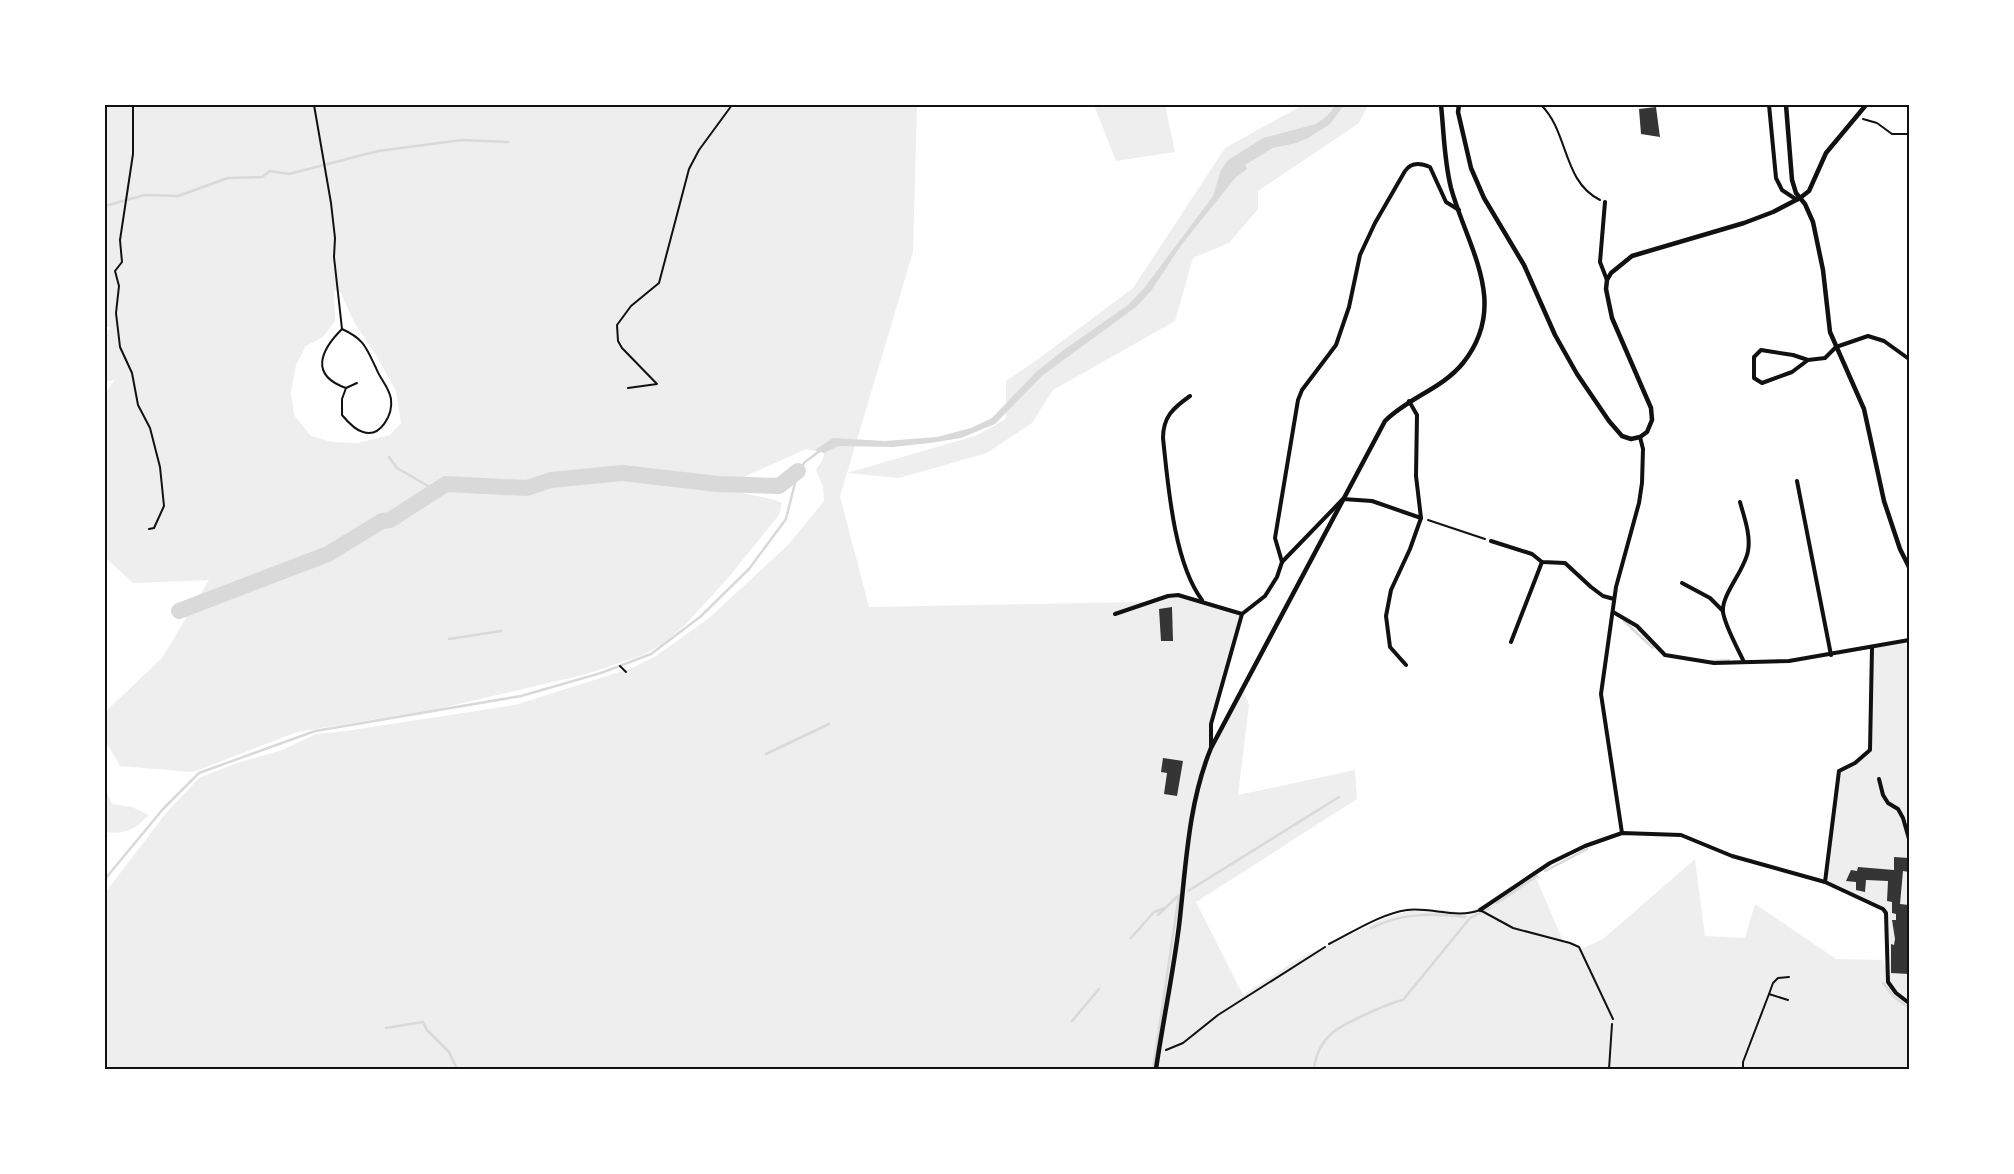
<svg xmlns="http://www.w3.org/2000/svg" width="2014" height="1174" font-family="Overpass,sans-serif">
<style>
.green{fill:#eee;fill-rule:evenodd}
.water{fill:#d9d9d9}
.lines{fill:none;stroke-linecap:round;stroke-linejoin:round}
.stream{stroke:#d9d9d9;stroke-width:2.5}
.river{stroke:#d9d9d9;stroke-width:16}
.building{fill:#353535}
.path{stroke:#111;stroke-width:2}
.service{stroke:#111;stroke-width:2}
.minor{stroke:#111;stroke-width:4}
.tertiary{stroke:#111;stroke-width:4.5}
.neatline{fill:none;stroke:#111;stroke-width:2}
</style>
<rect width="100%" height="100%" fill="#fff"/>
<g class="green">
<path d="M105,105h812l-4,147 -66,221 128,-37 31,-17v-38l31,-21 96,-72 92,-140 78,-43h65l-9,18 -101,68v18l-29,34 -36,15 -18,63 -122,69 -21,33 -45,30 -88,25 -52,-5 -7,23 29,111 277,-5 32,-7 64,19 -31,110v22l32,-58 6,17 -11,90 117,-25 2,29 -161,103 47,93 53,-35 89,-42 23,-7 36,-1 22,3 21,-8 47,-32 29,68 18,8 22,-10 92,-80 10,77 40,2 10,-34 81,55 47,1 4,10 -1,-57 -61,-31 14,-111 16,-8 15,-13 2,-102 37,-8v429l-1804,-1v-175l61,-80 33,-35 35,-14 48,-14 34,-16 30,-3 169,-26 117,-37 24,-12 53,-38 79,-73 36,-44 -1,-14 -7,-17 7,-11 1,-6 -18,-4 -69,31 -24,-1c22,19 44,13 69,24l-3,12 -51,63 -43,47 -22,19 -20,11 -56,19 -150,35 -140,23 -104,40 -73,-6 -15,-26v-28l57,-54 47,-78 -76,3 -28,-26v-164l10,-13 -10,2v-50l6,-4 -6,-2zM334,290l7,3 13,29 22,33 20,36 5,32 -11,12 -33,8 -25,-1 -21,-6 -17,-21 -3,-23 5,-27 10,-19 17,-9 12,-16z"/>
<path d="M1094,105h71l10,47 -59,9z"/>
<path d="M105,789l7,15 20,3 17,8c-14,14 -24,20 -44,17z"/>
</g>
<path class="water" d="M1336,105h8l-14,19 -22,14 -12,5 -23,5 -28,17 2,4 -11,8 -54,67 -31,47 -15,16 -93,68 -48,49 -34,14 -31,5 -37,4 -55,-1 -14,7 -9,-3 18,-12 52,3 52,-4 34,-9 21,-10 44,-46 29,-23 63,-44 17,-18 68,-91 8,-26 7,-10 35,-22 53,-14 11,-8z"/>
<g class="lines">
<g class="stream">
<path d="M105,206l40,-11 33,1 50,-18 34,-1 8,-6 19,3 89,-23 84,-11 46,2"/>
<path d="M389,457l8,11 38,22"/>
<path d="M1624,621l29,27"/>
<path d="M449,639l52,-8"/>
<path d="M1712,661l17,-1"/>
<path d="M766,754l63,-30"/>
<path d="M1545,871l42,-22"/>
<path d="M105,879l58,-70 36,-36 116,-42 206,-35 80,-23 50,-19 49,-37 49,-48 37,-50 12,-48 7,-9 16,-12"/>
<path d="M1188,891l151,-94"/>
<path d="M1497,903l40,-27"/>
<path d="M1158,915l20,-19"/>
<path d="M1371,928c31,-15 60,-15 94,-11"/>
<path d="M1131,938l23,-26 11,-4"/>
<path d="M1883,983l10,13 16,12"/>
<path d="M1072,1021l27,-32"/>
<path d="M386,1028l37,-6 4,8 22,22 8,17"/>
<path d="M1153,1069l26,-174"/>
<path d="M1314,1069c2,-14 6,-24 16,-34 9,-10 59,-32 73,-35l67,-82 20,-10"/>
</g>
<path class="river" d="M179,611l149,-57 54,-33 8,-1 56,-36 81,4 24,-8 71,-7 96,11 61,2 19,-15"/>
</g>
<g class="building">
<path d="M1656,107l4,30 -19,-3 -2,-25z"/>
<path d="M1172,607l1,34h-12l-2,-32z"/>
<path d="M1163,758l20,3 -6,35 -13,-2 3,-21 -6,-1z"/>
<path d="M1894,857l15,1v14l-6,-1 -3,33 9,1v69l-18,-1v-29l3,1 1,-6 -3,-19h4v-6l-4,-1v-11l-5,-1 1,-20 -22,-1 -1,12 -9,-2v-8l-10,-1 5,-11 6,1 1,-4 36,3z"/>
</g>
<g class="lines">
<g class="path">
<path d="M133,105v49l-13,86 2,22 -7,9 4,15 -3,27 4,34 12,26 6,32 12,23 10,39 4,39 -10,22 -5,1"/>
<path d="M314,105l17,98 4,35 -1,19 8,72"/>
<path d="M1541,105c28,27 21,76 59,95"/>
<path d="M1863,119l14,4 15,11h17"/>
<path d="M342,329c22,10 24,18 34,39 4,11 13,19 15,31 2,15 -10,39 -28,33 -8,-2 -16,-11 -21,-17v-16l4,-11 11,-5"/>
<path d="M342,329c-21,21 -33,46 4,59"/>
<path d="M628,388l29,-4 -35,-36 -4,-7 -1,-16 14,-19 28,-23 30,-114 10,-19 33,-45"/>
<path d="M1428,520l57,19"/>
<path d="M620,666l6,6"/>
<path d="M1769,994l4,-11 5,-5 11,-1"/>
<path d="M1166,1050l17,-7 35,-28 107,-68"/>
<path d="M1609,1069l3,-45"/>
<path d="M1743,1069v-7l26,-68 19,6"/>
</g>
<path class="service" d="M1329,944c24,-12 51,-30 78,-34 24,-3 50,9 73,0l33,18 57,15 9,4 34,72"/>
<g class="minor">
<path d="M1769,105l7,73 6,12 15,10"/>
<path d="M1605,202l-5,60 7,18"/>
<path d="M1808,360l-16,12 -30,11 -8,-5v-21l7,-7 32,5 15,5 17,-2 11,-11 32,-11 16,5 25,18"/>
<path d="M1190,396c-17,12 -27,21 -27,42 5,47 11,125 39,162"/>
<path d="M1797,481l34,174"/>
<path d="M1740,502c4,15 11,33 8,49 -3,19 -27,44 -25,61 2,14 15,37 21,50"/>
<path d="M1491,541l41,13 10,8 23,1 26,24 12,9 11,3"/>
<path d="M1282,562l61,-63 29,2 49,17"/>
<path d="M1682,583l28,15 13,13"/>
<path d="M1613,612l24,14 28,29 49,8 75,-2 120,-21"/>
<path d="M1115,614l53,-18 10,-1 64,19"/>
<path d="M1511,642l31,-80"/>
<path d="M1406,665l-16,-18 -4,-31 5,-26 19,-41 11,-31 -5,-42 1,-61 -8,-14"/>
<path d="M1211,747v-23l31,-110 23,-18 12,-19 5,-15 -7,-24 23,-138 4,-10 34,-45 13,-38 11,-52 15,-32 30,-52c6,-9 16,-8 25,-4l16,35 13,8"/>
<path d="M1879,779l4,16 5,8 10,6 5,9 6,21"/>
<path d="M1622,833l-21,-139 15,-107 23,-84 3,-20 1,-34 -3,-12"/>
<path d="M1825,882l14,-111 16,-8 15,-13 2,-102"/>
<path d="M1480,910l70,-47 35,-17 37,-13 59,2 51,21 93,26 58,27 3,4 2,69 8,11 13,10"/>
</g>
<g class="tertiary">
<path d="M1459,105l-1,7 13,56 13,30 40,67 31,70 22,39 32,47 13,15 9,3 9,-2 7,-5 5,-12 -1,-12 -39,-90 -6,-29 1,-9 4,-7 21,-17 112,-33 29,-11 27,-14 9,-7 17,-38 40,-48"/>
<path d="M1786,105l6,75 4,13 9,11 8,18 10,48 7,62 34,77 20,92 16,48 9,18"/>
<path d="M1156,1069c7,-48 17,-95 23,-143 7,-60 9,-122 32,-178l174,-327c24,-24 57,-32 78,-58 47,-59 5,-114 -12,-175 -7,-28 -7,-55 -10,-83"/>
</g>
</g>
<rect width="2014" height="1174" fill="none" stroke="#ffffff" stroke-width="212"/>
<rect x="106" y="106" width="1802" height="962" class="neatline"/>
</svg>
